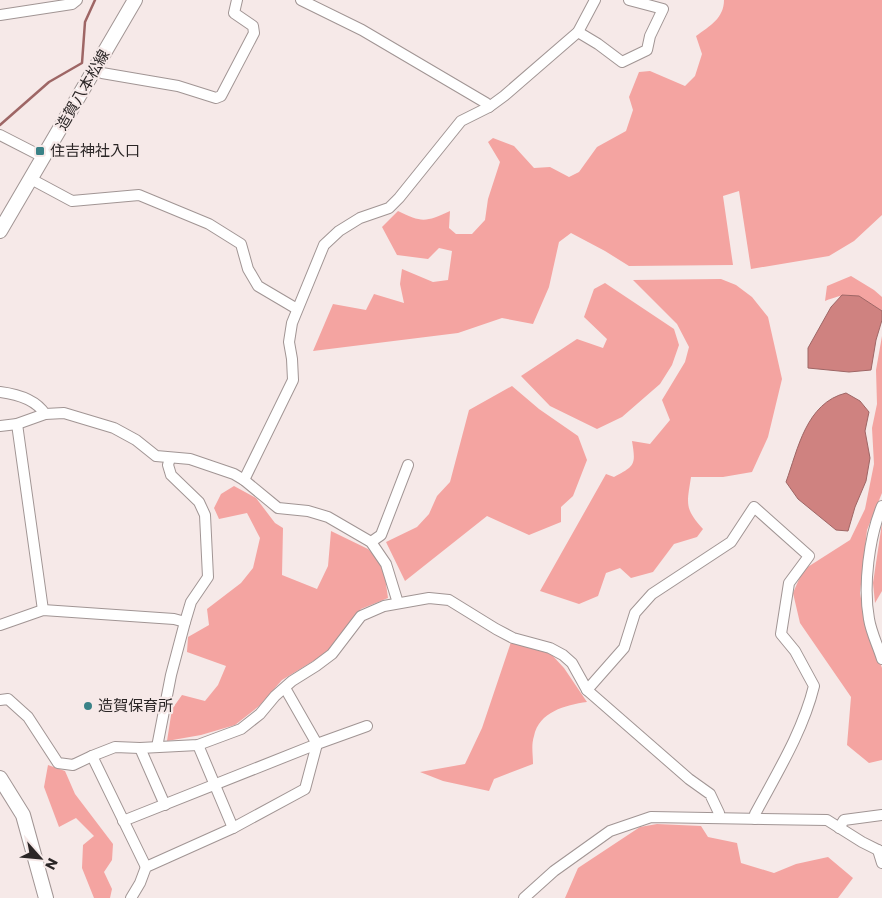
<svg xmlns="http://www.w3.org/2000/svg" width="882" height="898" font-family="Poppins,'Noto Sans JP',sans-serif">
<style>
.forest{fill:#f4a4a1}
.water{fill:#cf8280;stroke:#9e6665}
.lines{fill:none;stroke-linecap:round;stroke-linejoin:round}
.stream{stroke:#9e6665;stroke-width:2.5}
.street-casing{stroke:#a19594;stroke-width:12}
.secondary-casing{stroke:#a19594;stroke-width:16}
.street{stroke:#fff;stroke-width:10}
.secondary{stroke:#fff;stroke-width:14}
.poi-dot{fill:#3a8287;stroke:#f6e9e8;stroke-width:2}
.labels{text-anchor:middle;stroke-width:4.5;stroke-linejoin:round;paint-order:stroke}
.street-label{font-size:15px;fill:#2b2626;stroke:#f6e9e8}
.poi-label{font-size:15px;fill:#2b2626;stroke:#f6e9e8;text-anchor:start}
</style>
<rect width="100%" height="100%" fill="#f6e9e8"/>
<g class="forest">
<path d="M724,0h158v215l-28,26 -25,15 -78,13 -12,-78 -16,5 10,69 -104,1 -24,-15 -34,-18 -12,9 -10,45 -16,37 -31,-6 -44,15 -145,18 20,-47 33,6 8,-16 30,9 -4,-19 2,-15 31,13 15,-2 4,-29 -13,-3 -11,11 -31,-4 -15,-28 16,-16c24,12 28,11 52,0l-1,17 7,6h16l13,-14 3,-21 12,-37 -12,-20 5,-4 21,8 20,22 16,-1 19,10 10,-5 18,-25 29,-16 7,-21 -4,-13 10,-25 11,-1 35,15 10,-10 7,-22 -6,-18c14,-10 28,-18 28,-36z"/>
<path d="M851,276l23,14 8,7v14c-24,-15 -29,-21 -57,-10l2,-15z"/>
<path d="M721,279l15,6 16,12 16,20 14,62 -14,58 -16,35 -29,5h-32c-4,27 -7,31 12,52l-6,8 -23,7 -21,28 -22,6 -11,-10 -14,5 -8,23 -19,8 -39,-13 66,-117 8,3c21,-11 22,-12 18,-36l18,3 20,-24 -8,-20 23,-38 4,-15 -12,-23 -44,-44z"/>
<path d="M605,283l69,46 5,16 -7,20 -12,19 -38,33 -25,12 -47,-23 -29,-30 56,-37 26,9 4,-9 -23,-22 10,-28z"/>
<path d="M882,336v157l-15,37 -7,63 5,28 17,47v92l-13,3 -22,-18 4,-48 -51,-74 -7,-30 10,-23 47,-30 15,-31 9,-45 -2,-36 5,-24 -1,-34z"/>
<path d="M512,386l27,23 39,27 9,24 -14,36 -12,11v15l-32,13 -42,-19 -82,65 -19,-39 31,-15 12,-13 8,-18 13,-14 19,-72z"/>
<path d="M234,486l22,12 19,25 8,5 -1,47 35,14 11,-23 3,-35 37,18 15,14 5,35 -27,11 -33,43 -46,28 -23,26 -24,19 -34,10 -34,6 5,-32 10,-14 23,6 13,-16 8,-19 -39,-14 1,-15 21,-12 -2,-16 34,-26 12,-15 7,-30 -13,-25 -28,6 -5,-11 7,-14z"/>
<path d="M882,523v68l-7,12 -2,-20z"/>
<path d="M511,642l40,12 13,14 23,34c-22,3 -48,10 -53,34 -3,9 -1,19 -1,28l-39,15 -5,12 -46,-10 -23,-9 45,-8 17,-36z"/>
<path d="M48,765l17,6 10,23 38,50 -1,16 -8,12 8,17 -2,9h-16l-12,-30 1,-23 11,-9 -18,-18 -17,9 -15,-40z"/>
<path d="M657,824l44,2 7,11 29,6 4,20 33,10 22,-9 32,-7 25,21 -15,20h-273l13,-30 62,-41z"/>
</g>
<g class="water">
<path d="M842,295l17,1 23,15v9l-6,20 -5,30 -22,2 -41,-4v-20l23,-41z"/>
<path d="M846,393l14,8 9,11 -4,19 5,27 -4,23 -11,26 -7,24 -12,-1 -38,-31 -12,-17c12,-33 20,-79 60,-89z"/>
</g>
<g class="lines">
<path class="stream" d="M0,125l49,-43 33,-19 3,-41 10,-22"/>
<defs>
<g id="street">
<path d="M301,0l61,30 124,73 3,4"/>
<path d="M0,15l72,-11 5,-4"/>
<path d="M578,32l20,12 24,18 25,-12 3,-14 13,-27 -34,-9"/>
<path d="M94,71l8,2 76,13 38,12 5,-2 33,-63 -1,-7 -19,-13 3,-13"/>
<path d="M0,135l43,22"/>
<path d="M31,179l41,22 67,-6 70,29 32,20 7,25 10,17 39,23"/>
<path d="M0,392c16,2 36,8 45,22"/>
<path d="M17,424l26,186"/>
<path d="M0,426l17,-2 28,-10 19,-1 50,15 22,12 20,16 34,3 44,15 10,6 34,28 30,3 20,6 43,25 15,22 12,39"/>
<path d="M244,480l49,-100 -1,-21 -3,-17 3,-19 32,-78 15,-14 21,-13 29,-10 10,-10 62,-77 28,-14 15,-11 74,-64 17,-32"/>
<path d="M882,506c-13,31 -19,80 -13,113 2,13 9,27 13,40"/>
<path d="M371,542l10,-7 27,-70"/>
<path d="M0,625l43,-15 131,9 11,3"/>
<path d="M587,690l37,-42 11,-35 17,-19 79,-52 23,-35 55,49 -20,27 -8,51 14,17 19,35c-11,45 -37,87 -59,128v5"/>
<path d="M0,700l8,-1 20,18 30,46 15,2 19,-9 23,-9 25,1 58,-3 43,-16 19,-15 15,-18 17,-15 24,-15 16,-12 29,-38 23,-10 45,-8 20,2 47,29 17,9 37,10 13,7 9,8 15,27 102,89 21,15 9,19 1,5"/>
<path d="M198,745l35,83"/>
<path d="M157,747l14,-72 14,-53 6,-20 17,-25 -3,-62 -6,-13 -28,-27 -3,-10 2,-7"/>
<path d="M140,748l25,57"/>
<path d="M92,756l54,111"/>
<path d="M123,821l194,-77 50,-18"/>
<path d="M839,828l5,-8 38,-5"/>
<path d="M878,850l4,13"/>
<path d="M131,898l9,-15 6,-16 87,-39 72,-39 12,-45 -32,-56"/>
<path d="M524,898l30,-27 56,-40 41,-14 176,3 35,22 20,10"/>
</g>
<g id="secondary">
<path d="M0,231l135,-231"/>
<path d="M0,778l23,37 23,83"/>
</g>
</defs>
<use href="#street" class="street-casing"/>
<use href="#secondary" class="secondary-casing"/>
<use href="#street" class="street"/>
<use href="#secondary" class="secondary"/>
</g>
<g class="poi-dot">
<rect x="35" y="146" width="10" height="10" rx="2.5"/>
<circle cx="88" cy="706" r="5"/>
</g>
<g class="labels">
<g class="street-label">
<text transform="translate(83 90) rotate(-60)" y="5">造賀八本松線</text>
</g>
<g class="poi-label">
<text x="50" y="156">住吉神社入口</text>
<text x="98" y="711">造賀保育所</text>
</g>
</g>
<g transform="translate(40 858) rotate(117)" stroke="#f6e9e8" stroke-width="4" paint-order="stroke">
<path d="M0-4L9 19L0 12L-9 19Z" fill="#2b2626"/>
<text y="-8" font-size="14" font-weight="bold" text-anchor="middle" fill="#2b2626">N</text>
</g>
</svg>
